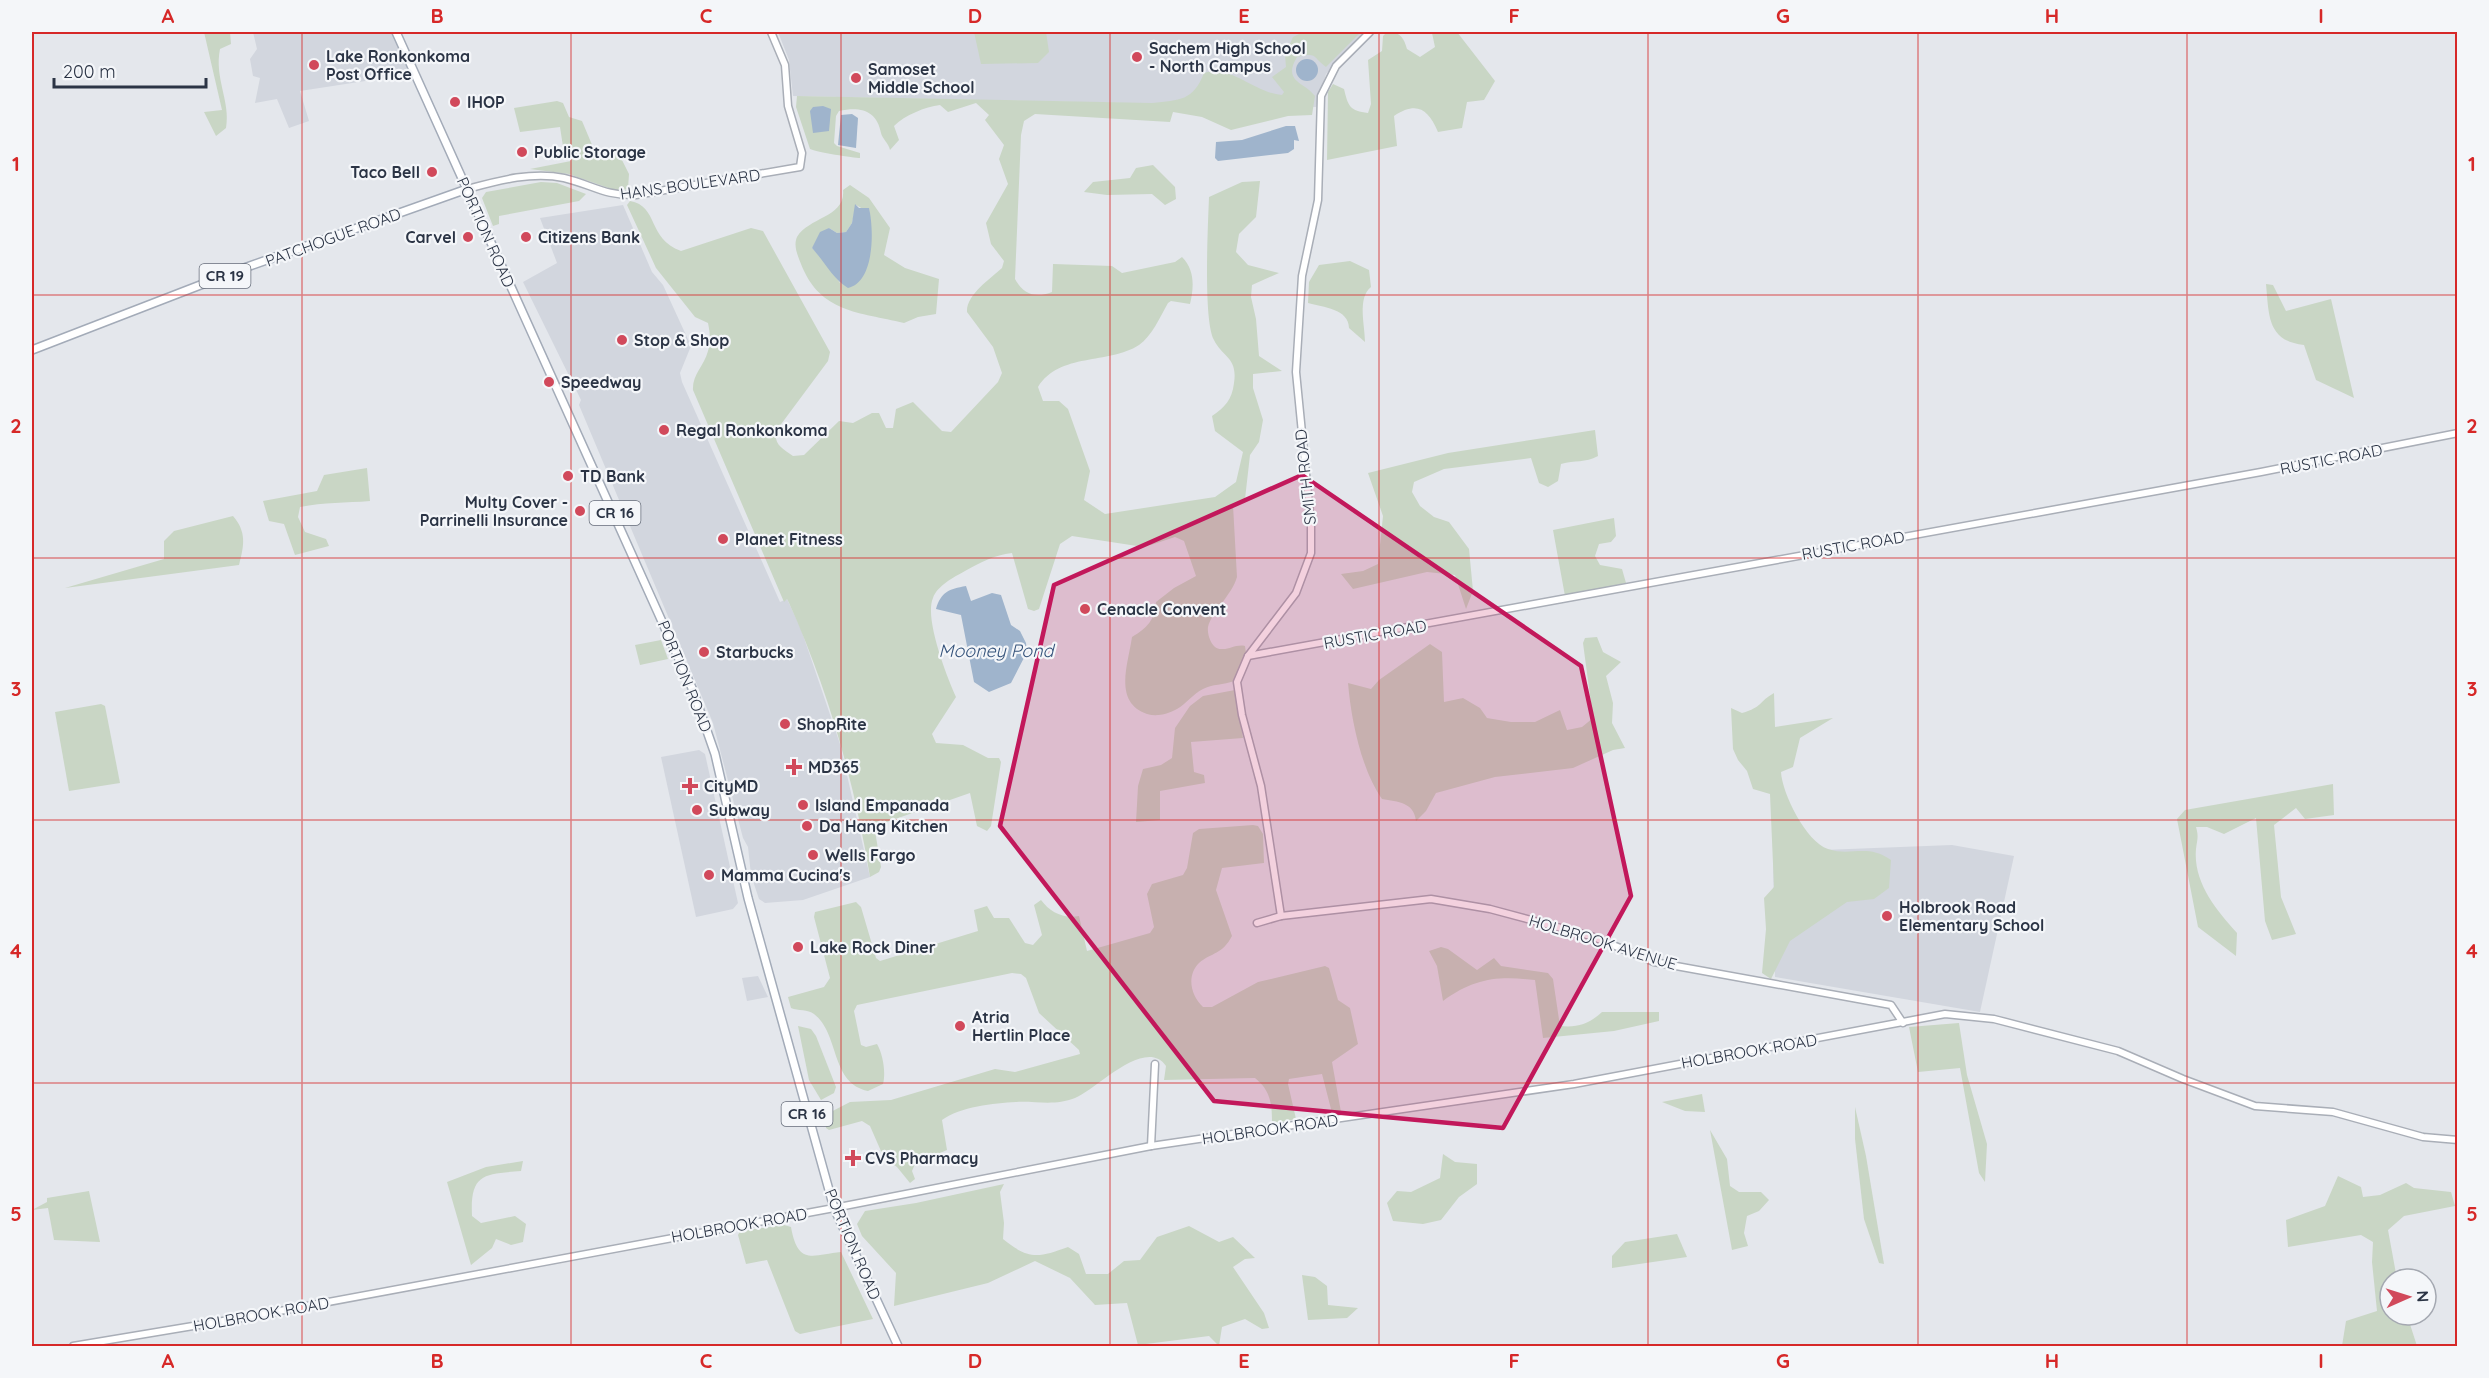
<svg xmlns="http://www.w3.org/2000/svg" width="2489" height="1378" font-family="Quicksand,sans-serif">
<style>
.built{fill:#d2d6de}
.green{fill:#c9d6c5;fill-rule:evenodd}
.water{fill:#9fb4cc}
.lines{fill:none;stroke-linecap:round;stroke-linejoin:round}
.secondary-casing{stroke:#a9aeb7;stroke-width:9}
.primary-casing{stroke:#a3abb8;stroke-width:10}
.secondary{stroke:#fff;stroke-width:6}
.primary{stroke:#fff;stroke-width:7}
.marked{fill:#c2185b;fill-opacity:0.2;stroke:#c2185b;stroke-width:4.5;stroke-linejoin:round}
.grid{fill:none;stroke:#d62828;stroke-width:1.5;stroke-opacity:0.55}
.poi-dot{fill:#d1495b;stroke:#f4f6f9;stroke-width:2}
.labels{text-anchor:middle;stroke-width:4.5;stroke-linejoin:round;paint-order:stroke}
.shield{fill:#f4f6f9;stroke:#676e7b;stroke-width:1.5}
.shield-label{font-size:15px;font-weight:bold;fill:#2b3445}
.poi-label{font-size:16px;font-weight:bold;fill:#2b3445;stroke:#f4f6f9;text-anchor:start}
.street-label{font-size:16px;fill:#2b3445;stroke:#f4f6f9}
.water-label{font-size:18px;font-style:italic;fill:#34527a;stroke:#f4f6f9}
.neatline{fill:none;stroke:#d62828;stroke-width:2}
.grid-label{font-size:20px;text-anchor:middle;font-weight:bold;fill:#d62828}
</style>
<rect width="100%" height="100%" fill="#e4e7ec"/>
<g class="built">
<path d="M253,32h138l20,42 -111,17 9,30 -20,7 -12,-29 -22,4 5,-25 -7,-2 -3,-17 7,-10z"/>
<path d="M778,32h585l-37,42 -10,33 -523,-11 -4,-36z"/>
<path d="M623,205l29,67 11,13 28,61 -11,27 2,9 98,220 7,-3 14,30 39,115 30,133 -67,23 -38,3 -6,-4 -8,-24 -3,-28 -5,-9 -30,-115 -134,-318 2,-5 -58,-118 34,-19 -17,-45z"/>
<path d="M699,750l6,4 33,149 -5,6 -37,8 -35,-160z"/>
<path d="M1952,845l62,11 -34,156 -205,-35 -2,-125z"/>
<path d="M758,976l10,21 -21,4 -5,-23z"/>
</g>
<g class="green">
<path d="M204,32h26l1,12 -11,5c-6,29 11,53 6,79l-10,8 -12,-24 18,-2z"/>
<path d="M974,32h72l3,20 -11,11 -57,1z"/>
<path d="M1303,32h58l-35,35c-14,-10 -8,-15 -29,-10 -15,25 8,25 18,39l-3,19 -24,1 -57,14 -29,-13 -29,-5 -3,10 -135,-8 -11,7 -3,14 -6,144c8,15 21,20 37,13l1,-28 59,2 10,7 53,-11 7,-5c13,13 12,30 8,47l-19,-3 -3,2c-8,14 -16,33 -29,42 -31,20 -79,7 -101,42l5,14h16l9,8 22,62 -6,29 21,14 110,-17 21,-15 7,-30 -28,-21 -3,-15c13,-9 20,-16 22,-33 4,-26 -12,-26 -20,-43 -11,-20 -6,-116 -5,-143l33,-15 18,-1 -4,36 -17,17 -3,18 12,13 31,8 -27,12 -1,12 5,22 3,37 23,15 -29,3v14l10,32 -4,22 -9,13 -5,44 -12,6 4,72c-5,18 -25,34 -29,50 -1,8 4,22 13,22 8,1 15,-5 24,-3l1,7 -12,28c-10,4 -22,3 -31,8 -10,5 -17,15 -26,20 -9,5 -20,8 -30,5 -34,-12 -19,-49 -15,-77 15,-9 23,-17 24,-35l18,-14 22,-12 -12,-35 -9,-4 -24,8 -14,1 -65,-10 -12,8 -21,65 -5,2 -6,-2 -16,-56c-18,2 -31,9 -47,18 -11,6 -28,15 -32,27 -9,20 14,79 23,99l-24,37 4,9 27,2 25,13h11l2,4 -10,64 -4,5 -10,-5 -7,-33 -92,32 -3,6 6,36 -2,5 -9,5c-15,-93 -42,-188 -81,-274l-2,-4 -3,3 -91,-212c-1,-15 11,-24 15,-39 3,-9 2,-18 0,-28l-13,-6 -39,-49 -29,-63 3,-4c29,5 17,38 51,50l70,-23 12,3 67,121 -2,9 -52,70c-2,14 6,17 17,25l11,-1 35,-34 14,2 19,-10h7l7,15h7l3,-19 17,-7 29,29 9,1 47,-50 4,-9 -9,-26 -26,-35c-1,-17 23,-33 35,-44l2,-7 -13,-17 -5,-21 22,-39 -9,-25 5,-14 -19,-25 4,-5 -13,-12 -28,9 -8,-7c-15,2 -35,10 -46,21l5,14 -9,10c-1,-6 -8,-12 -9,-17 -4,-22 -20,-27 -42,-22l-3,5 -2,27 3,3 23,7v5c-6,0 -44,-6 -50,-9l-14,-42 1,-11 355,7c28,-3 41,-2 52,-30 27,-9 50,20 78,22l2,-3 -12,-15 14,-10 -1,-12 8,-18z"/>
<path d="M1387,32c13,-1 17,6 20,17l13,8 15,-10 -3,-14 25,-1 38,49 -11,19 -17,2 -5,26 -24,4c-10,-23 -21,-31 -44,-16l3,30 -70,14 1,-68 5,-8 11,5c4,17 6,22 24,24l3,-9 -3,-44 14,-9 1,-15z"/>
<path d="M557,101l6,2 6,14 13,4 16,38 21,-5 10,20 -1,15 -11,2 -48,-17 -39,-5 41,-8 -1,-7 -6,-1 -4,-26 -40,5 -6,-24z"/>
<path d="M1153,165l22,22 1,12 -11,6 -13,-11 -45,1 -23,-3 9,-10 37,-4 6,-10z"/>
<path d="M541,182l16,1 29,11 -7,7 -80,15v8l-6,2 -11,-28 4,-6z"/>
<path d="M850,185l19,13 21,30 -6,27 21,13 34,11 -3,35 -18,3 -14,6c-45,-11 -84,-10 -103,-59 -3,-8 -8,-18 -4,-27 12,-20 49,-20 46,-47zM856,205l7,4 6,-1 2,26 -31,49 -14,-20 -14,-15 17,-20 8,5 9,-1 6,-9z"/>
<path d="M1350,261l19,9 2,17c-14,11 -6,38 -6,55l-16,-14c0,-19 -26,-21 -41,-25l1,-21 10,-17z"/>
<path d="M2266,284l7,1 13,26 45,-12 23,99 -38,-18 -12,-35c-37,-4 -35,-30 -38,-61z"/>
<path d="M1595,430l3,26c-13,7 -23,4 -37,8l-3,17 -10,6 -9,-4 -8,-25 -87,11 -30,13 -2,10 8,14 14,11 15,5 20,27 4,42 -7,18 -11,-34 -28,-3 -74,17 -12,-15 22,-3 15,-7 5,-48 -15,-43 80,-20z"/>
<path d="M367,468l3,33c-24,2 -46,1 -70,6l-2,10 7,15 21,7 3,7 -34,9 -11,-31 -15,-3 -6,-20 54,-10 7,-16z"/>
<path d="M233,516c14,16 11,30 6,49l-174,23 99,-29v-18l10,-10z"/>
<path d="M1614,518l2,18 -5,6 -12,2 -4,12 5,9 22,4 4,14 -61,13 -12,-66z"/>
<path d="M1597,637l6,15 18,10 -15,14 7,27 -1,20 13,25 -12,2 -40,18 -78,9 -59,16 -10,18 -10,10c-2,-19 -18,-19 -34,-22 -21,-30 -31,-80 -34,-116l23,6 8,-9 51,-36 12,8 2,50 19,-4 17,10 7,10 24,4h24l25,-12 7,20 15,-3 11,-9 -10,-75 2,-5z"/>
<path d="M661,640l7,19 -28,6 -5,-20z"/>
<path d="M1235,690l8,48 -52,4 3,30 10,3 1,8 -45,8v29l-24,2 2,-36 5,-17 18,-4 11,-7 3,-30 15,-22 13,-10z"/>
<path d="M1774,693l1,34 58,-9 -33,20 -7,29 -12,5c1,21 25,70 47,77 23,8 39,-6 63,11l-2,28 -15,11 -27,3 -57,39 -19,38 -9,-6 4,-44 -2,-31 10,-11 -4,-93 -17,-5 -6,-18 -9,-11 -5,-11 -2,-41 11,5c21,-6 16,-11 32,-20z"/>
<path d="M101,704l4,2 15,77 -51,8 -14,-79z"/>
<path d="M2333,784l1,31 -29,4 -9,-11 -22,17 7,72 15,37 -24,6 -7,-19 -9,-103 -32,16 -17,-7h-11c3,10 1,13 0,22 -3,33 20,61 41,84l-1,23 -38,-29 -21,-108 8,-9z"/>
<path d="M1253,825l5,1 5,8 1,29 -42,5 -6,22 16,46c-10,19 -20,16 -33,27 -13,13 -8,33 4,44h9l46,-25 67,-16 4,2 9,32 12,8 8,36 -26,18 9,50 -9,1 -10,-39 -33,5 -1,5 8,35 -24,5c0,-20 -1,-33 -17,-46l-91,2 2,-14c-21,-30 -71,25 -91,32 -20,8 -38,3 -59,4 -22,1 -56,5 -74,18l5,30 -32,14 -3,7 3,8 -5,4 -13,-16 -13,-9 -14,-32 -8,-5 -33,9 -3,-2 -1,-13 25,-13 41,-2 104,-31 20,3 65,-18 -1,-4 -40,-37 -13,-35 -5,-4 -9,-1 -155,32 -3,6 7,34 5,2 11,-3c6,10 9,29 6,40l-15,7c-38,-8 -28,-57 -54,-77 -6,-5 -16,-3 -23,-6l-3,-11 36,-10 6,-9 -16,-61 1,-5 41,-10 5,5 15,51 4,3 98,-30 -4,-21 13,-4 7,12h15l16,25 8,2 9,-10 -8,-30 7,-5c9,12 22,19 38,16l8,35 63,-18 4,-6 -7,-33 5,-10 31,-9 4,-7 6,-35 6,-4z"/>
<path d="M1441,947l7,2 29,21 17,-12 7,8 47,7 5,6 7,47c17,2 29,-2 42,-14h57v9l-45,10 -71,7 -8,-58c-38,-4 -60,-2 -92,21l-6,-35 -8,-15z"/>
<path d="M1959,1023l8,52 20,69 -2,38 -6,-9 -19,-105 -42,4 -9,-45z"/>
<path d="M798,1026l13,3 5,7 20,51 -2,6 -13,7 -12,-20z"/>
<path d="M1702,1094l3,18 -20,-1 -23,-9z"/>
<path d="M1855,1107l11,49 18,108 -5,-1 -15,-44 -9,-80z"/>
<path d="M1710,1130l17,29 3,27 9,6h22l8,8 -10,11 -12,5 -3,17 4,13 -16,4z"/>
<path d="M1443,1154l12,8 22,2v20l-18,13 -18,23 -18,4 -30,-3 -6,-18 10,-12 14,1 29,-14z"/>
<path d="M523,1161l-2,10c-37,3 -51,2 -49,45l9,7 34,-7 11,8 -3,18 -12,3 -15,-6 -4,9 -21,17 -24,-83 39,-15z"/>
<path d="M2338,1176l23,11 2,10 17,-2 26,-12 8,5 37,4 4,14 -51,10 -16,14 9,49h-7v36h17l10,31 -44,-2 -31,2 4,-25 31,-10 -5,-49 1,-20 -12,-7 -73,12 -2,-27 39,-14z"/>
<path d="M1004,1184l-4,8 4,31 -1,16c26,21 35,19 65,8l11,7 7,20h22l16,-13 16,-1 17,-23 32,-11 30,16 14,-5 22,21 -10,1 -12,8 31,46 5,15 -7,1 -17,-10 -23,8 -3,19 -10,-10 -71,9 -11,-42 -32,2 -25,-27 -35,-17 -47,22 -94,23 2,-33 -34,-37 -5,-12 8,-13 51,-8z"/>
<path d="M89,1191l11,51 -46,-2 -6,-32 -16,2 15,-8v-4z"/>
<path d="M784,1225l7,2c7,39 21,28 50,25l32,67 -73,15 -5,-3 -28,-71 -21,4 -8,-29 2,-4z"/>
<path d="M1677,1234l10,23 -75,11v-12l13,-14z"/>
<path d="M1302,1275l13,2 12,9 1,19 30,3 -11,10 -39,2z"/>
</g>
<g class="water">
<circle cx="1307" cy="70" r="11"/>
<path d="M823,106l8,3 -2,22 -16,2 -3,-22 3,-4z"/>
<path d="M841,115l11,-1 6,4 -2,30 -18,-3z"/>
<path d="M1286,126h9l4,15 -5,-1v9l-6,4 -70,8 -3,-3 1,-16 26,-2z"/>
<path d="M855,204l4,4h10c5,21 6,74 -21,80 -15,-9 -24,-27 -36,-40l8,-16 9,-4 8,5 9,-1 6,-9z"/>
<path d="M966,586l5,15 21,-8 9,2 10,30 9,6 6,12 1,9 -16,31 -22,9 -15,-10 -13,-67 -25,-6c5,-17 13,-20 30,-23z"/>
</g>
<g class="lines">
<defs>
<g id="secondary">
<path d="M467,189c30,-8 65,-18 97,-11 29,7 40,18 72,17l164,-28 2,-14 -14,-47 -3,-41 -14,-33"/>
<path d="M1248,656l1013,-184 197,-39"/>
<path d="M1281,916l-20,-130 -19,-71 -5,-33 11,-26 48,-63 15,-40v-29l-15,-152 6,-96 16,-76 3,-104 15,-30 34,-34"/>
<path d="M1257,923l24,-7 150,-17 59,10 101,27 63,26 237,43 12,18"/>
<path d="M1151,1146l4,-82"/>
<path d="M73,1346l180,-30 581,-108 317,-62 423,-62 371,-70 49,5 124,32 65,28 72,27 78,6 90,25 35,3"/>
</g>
<g id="primary">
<path d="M396,32l296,656 23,66 33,144 86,310 64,138"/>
<path d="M32,350l215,-83 220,-78"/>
</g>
</defs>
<use href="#secondary" class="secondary-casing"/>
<use href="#primary" class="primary-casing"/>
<use href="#secondary" class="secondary"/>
<use href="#primary" class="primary"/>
</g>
<path class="marked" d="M1302,475l279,191 50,230 -128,232 -289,-27 -214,-275 54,-241z"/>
<path class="grid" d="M302,32v1314M571,32v1314M841,32v1314M1110,32v1314M1379,32v1314M1648,32v1314M1918,32v1314M2187,32v1314M32,295h2426M32,558h2426M32,820h2426M32,1083h2426"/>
<g class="poi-dot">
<circle cx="1137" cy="57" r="6"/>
<circle cx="314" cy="65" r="6"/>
<circle cx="856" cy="78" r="6"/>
<circle cx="455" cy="102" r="6"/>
<circle cx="522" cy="152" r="6"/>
<circle cx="432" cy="172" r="6"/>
<circle cx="468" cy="237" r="6"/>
<circle cx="526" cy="237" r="6"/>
<circle cx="622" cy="340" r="6"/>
<circle cx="549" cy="382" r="6"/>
<circle cx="664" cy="430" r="6"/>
<circle cx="568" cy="476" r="6"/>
<circle cx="580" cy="511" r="6"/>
<circle cx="723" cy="539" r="6"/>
<circle cx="1085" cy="609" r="6"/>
<circle cx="704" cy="652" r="6"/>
<circle cx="785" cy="724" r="6"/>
<path d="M791 758h6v6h6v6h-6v6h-6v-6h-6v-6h6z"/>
<path d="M687 777h6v6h6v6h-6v6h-6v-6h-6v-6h6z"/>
<circle cx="803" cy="805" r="6"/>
<circle cx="697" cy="810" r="6"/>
<circle cx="807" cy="826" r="6"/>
<circle cx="813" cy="855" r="6"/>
<circle cx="709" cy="875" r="6"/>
<circle cx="1887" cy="916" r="6"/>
<circle cx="798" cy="947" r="6"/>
<circle cx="960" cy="1026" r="6"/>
<path d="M850 1149h6v6h6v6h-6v6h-6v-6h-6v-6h6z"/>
</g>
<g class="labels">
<g class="shield">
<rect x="199.5" y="264" width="51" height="24" rx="4.5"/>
<rect x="589.5" y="501" width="51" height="24" rx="4.5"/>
<rect x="781.5" y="1102" width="51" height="24" rx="4.5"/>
</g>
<g class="shield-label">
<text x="225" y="281">CR 19</text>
<text x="615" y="518">CR 16</text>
<text x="807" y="1119">CR 16</text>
</g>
<g class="poi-label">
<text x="1149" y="54">Sachem High School<tspan x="1149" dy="18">- North Campus</tspan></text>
<text x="326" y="62">Lake Ronkonkoma<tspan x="326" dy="18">Post Office</tspan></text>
<text x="868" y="75">Samoset<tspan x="868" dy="18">Middle School</tspan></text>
<text x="467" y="108">IHOP</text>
<text x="534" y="158">Public Storage</text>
<text x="420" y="178" text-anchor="end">Taco Bell</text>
<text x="456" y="243" text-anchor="end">Carvel</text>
<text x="538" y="243">Citizens Bank</text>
<text x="634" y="346">Stop &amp; Shop</text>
<text x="561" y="388">Speedway</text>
<text x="676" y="436">Regal Ronkonkoma</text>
<text x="580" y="482">TD Bank</text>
<text x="568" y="508" text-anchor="end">Multy Cover -<tspan x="568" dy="18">Parrinelli Insurance</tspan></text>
<text x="735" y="545">Planet Fitness</text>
<text x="1097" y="615">Cenacle Convent</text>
<text x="716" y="658">Starbucks</text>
<text x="797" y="730">ShopRite</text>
<text x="808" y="773">MD365</text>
<text x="704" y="792">CityMD</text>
<text x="815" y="811">Island Empanada</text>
<text x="709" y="816">Subway</text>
<text x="819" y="832">Da Hang Kitchen</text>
<text x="825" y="861">Wells Fargo</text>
<text x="721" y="881">Mamma Cucina's</text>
<text x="1899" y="913">Holbrook Road<tspan x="1899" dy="18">Elementary School</tspan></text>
<text x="810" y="953">Lake Rock Diner</text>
<text x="972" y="1023">Atria<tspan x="972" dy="18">Hertlin Place</tspan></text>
<text x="865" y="1164">CVS Pharmacy</text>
</g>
<g class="street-label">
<text transform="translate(690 184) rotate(-8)" y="6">HANS BOULEVARD</text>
<text transform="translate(486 232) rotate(66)" y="6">PORTION ROAD</text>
<text transform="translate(333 237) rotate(-20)" y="6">PATCHOGUE ROAD</text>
<text transform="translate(2331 459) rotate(-11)" y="6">RUSTIC ROAD</text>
<text transform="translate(1305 477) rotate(-96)" y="6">SMITH ROAD</text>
<text transform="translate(1853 545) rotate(-10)" y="6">RUSTIC ROAD</text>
<text transform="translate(1375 634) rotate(-10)" y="6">RUSTIC ROAD</text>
<text transform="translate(685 676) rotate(68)" y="6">PORTION ROAD</text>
<text transform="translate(1603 942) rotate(17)" y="6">HOLBROOK AVENUE</text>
<text transform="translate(1749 1051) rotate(-10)" y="6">HOLBROOK ROAD</text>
<text transform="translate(1270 1129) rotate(-8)" y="6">HOLBROOK ROAD</text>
<text transform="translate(739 1225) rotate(-10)" y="6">HOLBROOK ROAD</text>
<text transform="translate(853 1244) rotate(67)" y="6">PORTION ROAD</text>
<text transform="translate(261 1314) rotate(-10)" y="6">HOLBROOK ROAD</text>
</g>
<g class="water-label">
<text x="996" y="657">Mooney Pond</text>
</g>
</g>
<rect width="2489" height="1378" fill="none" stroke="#f4f6f9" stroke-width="66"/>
<g transform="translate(2408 1297) rotate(87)"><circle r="28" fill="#f4f6f9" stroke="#a4a8b1" stroke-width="1.5"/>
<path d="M0-4.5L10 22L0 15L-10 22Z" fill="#d1495b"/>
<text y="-9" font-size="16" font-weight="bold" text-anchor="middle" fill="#2b3445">N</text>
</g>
<path d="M54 78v9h152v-9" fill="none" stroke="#2b3445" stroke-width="3"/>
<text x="63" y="78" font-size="18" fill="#2b3445" stroke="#f4f6f9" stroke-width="4.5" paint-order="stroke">200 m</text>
<rect x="33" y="33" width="2423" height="1312" class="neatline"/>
<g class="grid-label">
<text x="168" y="23">A</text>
<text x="437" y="23">B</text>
<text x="706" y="23">C</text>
<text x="975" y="23">D</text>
<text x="1244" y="23">E</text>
<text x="1514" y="23">F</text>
<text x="1783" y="23">G</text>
<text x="2052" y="23">H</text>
<text x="2321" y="23">I</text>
<text x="16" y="171">1</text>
<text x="2472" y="171">1</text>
<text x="16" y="433">2</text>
<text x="2472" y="433">2</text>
<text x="16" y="696">3</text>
<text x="2472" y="696">3</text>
<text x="16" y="958">4</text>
<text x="2472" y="958">4</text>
<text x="16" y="1221">5</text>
<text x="2472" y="1221">5</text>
<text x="168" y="1368">A</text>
<text x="437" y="1368">B</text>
<text x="706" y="1368">C</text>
<text x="975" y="1368">D</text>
<text x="1244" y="1368">E</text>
<text x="1514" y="1368">F</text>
<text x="1783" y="1368">G</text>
<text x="2052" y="1368">H</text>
<text x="2321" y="1368">I</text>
</g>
</svg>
